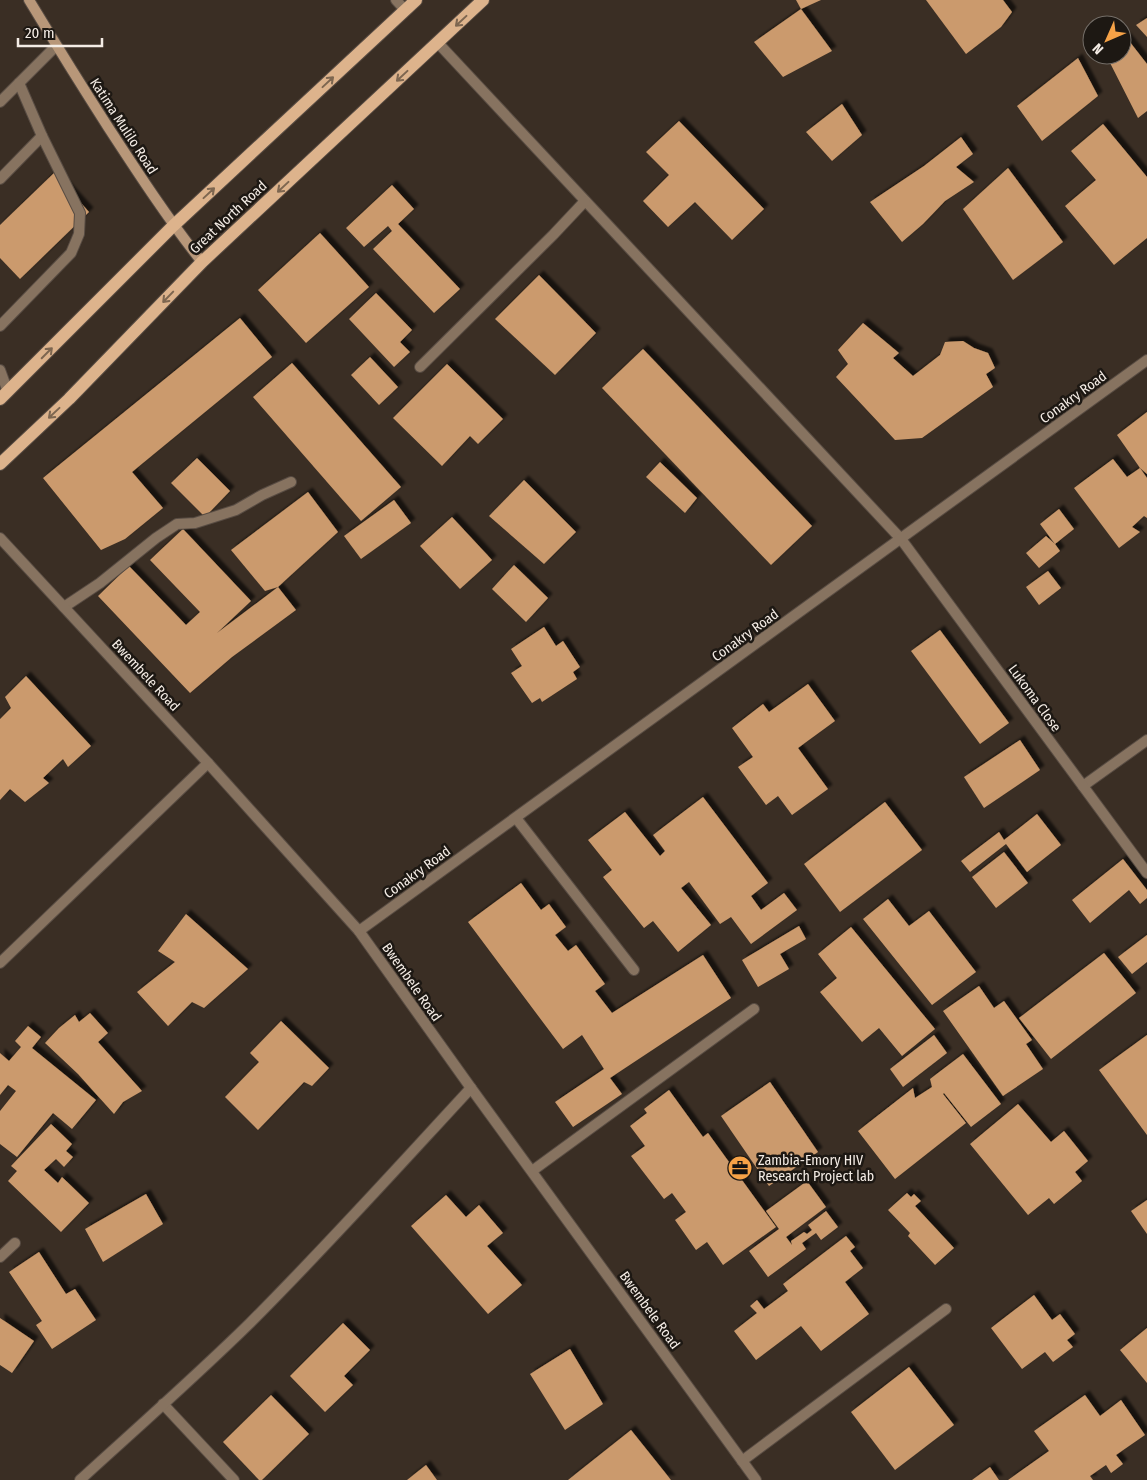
<svg xmlns="http://www.w3.org/2000/svg" width="1147" height="1480" font-family="'Fira Sans Condensed',sans-serif">
<style>
.building{fill:#cb9a6d;filter:url(#shadow)}
.lines{fill:none;stroke-linecap:round;stroke-linejoin:round}
.lane-casing{stroke:#584c43;stroke-width:12}
.street-casing{stroke:#584c43;stroke-width:12}
.secondary-casing{stroke:#584c43;stroke-width:12}
.primary-casing{stroke:#584c43;stroke-width:14}
.lane{stroke:#877360;stroke-width:10}
.street{stroke:#877360;stroke-width:10}
.secondary{stroke:#b89779;stroke-width:10}
.primary{stroke:#ddb38c;stroke-width:12}
.oneway{stroke:#7d6650}
.labels{text-anchor:middle;stroke-width:5;stroke-linejoin:round;paint-order:stroke}
.street-label{font-size:14px;fill:#f4ece5;stroke:#1d1813}
.poi-label{font-size:14px;fill:#f4ece5;stroke:#1d1813;text-anchor:start}
</style>
<defs>
<filter id="shadow"><feDropShadow dx="4.5" dy="-4.5" stdDeviation="1" flood-color="#0009"/></filter>
</defs>
<rect width="100%" height="100%" fill="#3a2e24"/>
<g class="building">
<path d="M796,0h25l-20,9z"/>
<path d="M926,0h77l9,12 -11,15 -35,27z"/>
<path d="M801,9l31,42 -49,26 -29,-35z"/>
<path d="M1147,18v19l-11,-12z"/>
<path d="M1126,37l21,27v47l-9,7 -32,-63h16v-14z"/>
<path d="M1078,58l20,38 -56,45 -25,-35z"/>
<path d="M842,104l20,31 -30,26 -26,-29z"/>
<path d="M679,121l85,88 -32,31 -37,-38 -27,25 -25,-26 26,-26 -23,-23z"/>
<path d="M1103,124l44,53v61l-33,27 -49,-59 31,-26 -25,-29z"/>
<path d="M961,137l12,17 -17,13 18,15 -29,19 -22,23 -21,18 -32,-40 54,-36z"/>
<path d="M1008,168l55,74 -50,38 -50,-71z"/>
<path d="M54,173l35,39 -69,67 -20,-21v-33z"/>
<path d="M392,185l22,24 -16,15 62,65 -26,24 -61,-64 19,-18 -4,-5 -24,21 -18,-19z"/>
<path d="M320,233l49,54 -63,56 -48,-53z"/>
<path d="M539,275l57,58 -41,42 -60,-56z"/>
<path d="M376,293l36,37 -12,12 10,10 -16,15 -45,-48z"/>
<path d="M240,318l32,39 -140,115 31,36 -38,31 -24,11 -58,-72z"/>
<path d="M863,323l36,30 -6,5 20,18 27,-21 5,-13 18,-1 11,7 14,5 7,15 -9,6 7,13 -71,51 -27,2 -59,-63 12,-13 -10,-14z"/>
<path d="M643,349l169,177 -41,39 -169,-177z"/>
<path d="M370,357l28,30 -19,18 -28,-30z"/>
<path d="M292,363l109,124 -40,34 -108,-124z"/>
<path d="M447,364l56,55 -25,25 -8,-8 -28,30 -49,-48z"/>
<path d="M1147,412v62l-7,-6 -23,-33z"/>
<path d="M197,458l33,33 -25,26 -34,-34z"/>
<path d="M1113,459l14,18 13,-9 7,10v40l-3,-2 -12,11 8,5 -21,16 -45,-60z"/>
<path d="M660,462l37,36 -12,15 -39,-36z"/>
<path d="M524,480l52,52 -32,32 -55,-48z"/>
<path d="M308,492l30,40 -60,55 -13,4 -34,-41z"/>
<path d="M394,500l17,23 -50,36 -17,-23z"/>
<path d="M1059,509l15,20 -19,15 5,7 -21,17 -13,-15 20,-17 9,8 -15,-20z"/>
<path d="M452,517l40,43 -32,29 -40,-43z"/>
<path d="M183,529l68,72 -34,32 61,-46 18,23 -64,47 -42,36 -92,-97 31,-30 57,59 14,-13 -50,-52z"/>
<path d="M514,565l34,33 -22,24 -34,-33z"/>
<path d="M1048,571l13,17 -22,17 -13,-18z"/>
<path d="M544,627l12,19 7,-5 17,26 -7,5 4,7 -35,23 -2,-4 -8,5 -21,-30 11,-7 -11,-17z"/>
<path d="M940,630l69,93 -29,21 -69,-93z"/>
<path d="M26,676l65,70 -23,21 -5,-8 -20,19 6,5 -24,19 -15,-13 -10,11v-81l11,-11 -6,-11z"/>
<path d="M808,684l27,37 -37,27 30,41 -36,26 -14,-19 -12,9 -28,-38 15,-10 -21,-29 31,-24 6,8z"/>
<path d="M1020,740l20,30 -56,38 -20,-31z"/>
<path d="M703,797l65,86 -17,13 10,14 23,-17 13,17 -46,34 -20,-27 -11,7 -31,-42 -8,6 30,37 -33,27 -25,-31 -9,7 -41,-51 9,-7 -24,-30 37,-28 35,44 5,-5 -12,-16z"/>
<path d="M885,802l37,48 -82,62 -36,-48z"/>
<path d="M1037,814l24,31 -34,27 -21,-28 -36,28 -9,-11 38,-29 5,8z"/>
<path d="M1004,852l24,31 -32,25 -24,-31z"/>
<path d="M1123,859l24,31v8l-7,6 -11,-14 -39,33 -18,-23z"/>
<path d="M521,883l20,27 8,-6 17,23 -11,8 13,16 8,-6 29,39 -10,7 17,22 91,-58 28,43 -121,80 12,16 -49,33 -18,-25 49,-33 -22,-34 -19,14 -95,-127z"/>
<path d="M888,899l21,27 20,-15 47,61 -44,33 -69,-86z"/>
<path d="M186,914l62,55 -44,39 -12,-6 -24,24 -31,-34 38,-30 -17,-11z"/>
<path d="M799,926l7,13 -26,15 9,15 -31,18 -16,-27z"/>
<path d="M851,927l84,102 -33,27 -23,-28 -17,14 -42,-50 17,-14 -19,-24z"/>
<path d="M1147,935v27l-15,12 -14,-17z"/>
<path d="M1104,953l32,40 -85,66 -32,-41z"/>
<path d="M979,986l15,22 10,-7 28,39 -6,4 17,25 -40,27 -60,-85z"/>
<path d="M90,1013l18,20 -10,9 44,49 -19,11 -9,12 -36,-40 -33,-31 14,-15 16,-13 4,7z"/>
<path d="M281,1021l48,47 -17,18 -8,-4 -46,48 -33,-33 34,-35 -9,-9z"/>
<path d="M28,1026l13,11 -9,11 64,52 -24,29 -19,-16 -36,44 -17,-13v-33l16,-20 -8,-6 -8,10v-42l9,8 12,-14 -6,-6z"/>
<path d="M934,1035l13,18 -44,34 -13,-18z"/>
<path d="M1147,1035v100l-48,-65z"/>
<path d="M963,1054l38,50 -30,23 -27,-34 -1,1 23,29 -71,56 -37,-48 55,-43 2,10 17,-11 -2,-8z"/>
<path d="M770,1082l48,70 -49,34 -48,-70z"/>
<path d="M669,1090l34,47 5,-4 68,94 -53,38 -16,-23 -11,8 -21,-30 11,-8 -14,-19 -8,6 -33,-43 14,-10 -15,-20 17,-13 -3,-4z"/>
<path d="M1018,1104l33,38 13,-11 24,30 -13,11 7,9 -28,23 -5,-6 -21,17 -58,-71z"/>
<path d="M51,1124l21,20 -6,7 7,6 -9,10 -8,-8 -12,11 14,13 4,-6 27,26 -28,29 -53,-51 9,-10 -6,-5z"/>
<path d="M807,1181l19,26 -40,30 6,8 -1,-4 13,-9 3,2 5,-4 -4,-5 18,-14 12,16 -17,13 -5,-7 -14,10 4,6 -38,28 -19,-26 30,-22 -13,-18z"/>
<path d="M907,1193l4,4 3,-3 7,7 -6,5 39,42 -19,17 -27,-29 2,-3 -22,-23z"/>
<path d="M146,1194l17,30 -60,38 -18,-33z"/>
<path d="M446,1195l20,22 13,-12 24,28 -16,13 35,39 -34,29 -77,-88z"/>
<path d="M1147,1200v34l-16,-23z"/>
<path d="M846,1236l9,11 -5,4 13,17 -18,14 24,32 -48,37 -20,-25 -45,34 -22,-29 23,-18 -7,-7 7,-6 7,9 24,-18 -5,-7z"/>
<path d="M39,1252l27,42 9,-5 21,31 -44,29 -16,-24 6,-4 -33,-49z"/>
<path d="M1034,1295l18,25 8,-6 15,20 -8,6 6,7 -20,15 -8,-10 -23,17 -31,-41z"/>
<path d="M0,1318l34,23 -22,32 -12,-8z"/>
<path d="M343,1323l27,27 -26,26 9,9 -28,27 -35,-36z"/>
<path d="M1147,1328v55l-27,-33z"/>
<path d="M570,1349l33,55 -38,26 -35,-56z"/>
<path d="M909,1367l45,58 -59,45 -44,-58z"/>
<path d="M271,1395l38,39 -47,46h-3l-36,-38z"/>
<path d="M1085,1395l15,21 21,-16 24,35 -29,20 7,9 -12,9 -5,-8 -16,11 3,4h-85l41,-29 -15,-20z"/>
<path d="M631,1430l40,50h-103z"/>
<path d="M426,1465l11,15h-30z"/>
<path d="M990,1467l9,13h-27z"/>
</g>
<g class="lines">
<defs>
<g id="lane">
<path d="M0,102l56,-56"/>
<path d="M0,179l42,-43"/>
<path d="M0,326l71,-73 8,-19 1,-21 -38,-77 -23,-53"/>
<path d="M0,370l8,22"/>
<path d="M64,607l36,-24 56,-45 21,-14 18,-1 41,-13 26,-15 29,-13"/>
<path d="M1083,786l64,-46"/>
<path d="M516,818l118,152"/>
<path d="M532,1171l222,-162"/>
<path d="M163,1404l71,76"/>
<path d="M742,1461l204,-152"/>
</g>
<g id="street">
<path d="M396,0l9,10"/>
<path d="M438,43l463,496 246,334"/>
<path d="M420,367l133,-132 32,-34"/>
<path d="M0,538l208,225 151,168 112,157 285,392"/>
<path d="M359,931l788,-571"/>
<path d="M0,963l208,-200"/>
<path d="M0,1257l15,-14"/>
<path d="M80,1480c57,-52 115,-103 170,-157 76,-76 148,-156 221,-235"/>
</g>
<path id="secondary" d="M29,0c26,43 52,85 79,127 30,46 60,92 94,135"/>
<g id="primary">
<path d="M0,399l173,-173 243,-226"/>
<path d="M0,464l69,-65 133,-137 281,-262"/>
</g>
</defs>
<use href="#lane" class="lane-casing"/>
<use href="#street" class="street-casing"/>
<use href="#secondary" class="secondary-casing"/>
<use href="#primary" class="primary-casing"/>
<use href="#lane" class="lane"/>
<use href="#street" class="street"/>
<use href="#secondary" class="secondary"/>
<use href="#primary" class="primary"/>
</g>
<defs><path id="oneway-shaft" d="M-6 0H5M1.5-3L5.5 0L1.5 3" fill="none" stroke-width="1.6" stroke-linecap="round" stroke-linejoin="round" transform="scale(1.25)"/></defs>
<g class="oneway">
<use href="#oneway-shaft" transform="translate(461 21) rotate(137)"/>
<use href="#oneway-shaft" transform="translate(402 76) rotate(137)"/>
<use href="#oneway-shaft" transform="translate(328 82) rotate(-43)"/>
<use href="#oneway-shaft" transform="translate(283 187) rotate(137)"/>
<use href="#oneway-shaft" transform="translate(209 193) rotate(-43)"/>
<use href="#oneway-shaft" transform="translate(168 297) rotate(134)"/>
<use href="#oneway-shaft" transform="translate(47 353) rotate(-45)"/>
<use href="#oneway-shaft" transform="translate(54 413) rotate(137)"/>
</g>
<defs>
<symbol id="office-disc" viewBox="-11 -11 22 22"><circle r="9.5" fill="#f6a247" stroke="#1d1813"/><path d="M-6-3h4V-5.5h4V-3h4V5H-6ZM-1-4.5V-3h2v-1.5ZM-6 0V1H6V0Z" fill="#111"/></symbol>
</defs>
<g fill-rule="evenodd">
<use href="#office-disc" x="726" y="1154" width="28" height="28"/>
</g>
<g class="labels">
<g class="street-label">
<text transform="translate(124 126) rotate(57)" y="5">Katima Mulilo Road</text>
<text transform="translate(228 217) rotate(-43)" y="5">Great North Road</text>
<text transform="translate(1073 397) rotate(-36)" y="5">Conakry Road</text>
<text transform="translate(745 635) rotate(-36)" y="5">Conakry Road</text>
<text transform="translate(146 675) rotate(47)" y="5">Bwembele Road</text>
<text transform="translate(1035 698) rotate(54)" y="5">Lukoma Close</text>
<text transform="translate(417 872) rotate(-36)" y="5">Conakry Road</text>
<text transform="translate(412 982) rotate(55)" y="5">Bwembele Road</text>
<text transform="translate(650 1310) rotate(54)" y="5">Bwembele Road</text>
</g>
<g class="poi-label">
<text x="758" y="1165">Zambia-Emory HIV<tspan x="758" dy="16">Research Project lab</tspan></text>
</g>
</g>
<g transform="translate(1107 40) rotate(225)"><circle r="24" fill="#1d1813" stroke="#736d67"/>
<path d="M0-4L9 19L0 12L-9 19Z" fill="#f6a247"/>
<text y="-8" font-size="14" font-weight="bold" text-anchor="middle" fill="#f4ece5">N</text>
</g>
<path d="M18 38v8h84v-8" fill="none" stroke="#f4ece5" stroke-width="2.5"/>
<text x="25" y="38" font-size="15" fill="#f4ece5" stroke="#1d1813" stroke-width="4" paint-order="stroke">20 m</text>
</svg>
